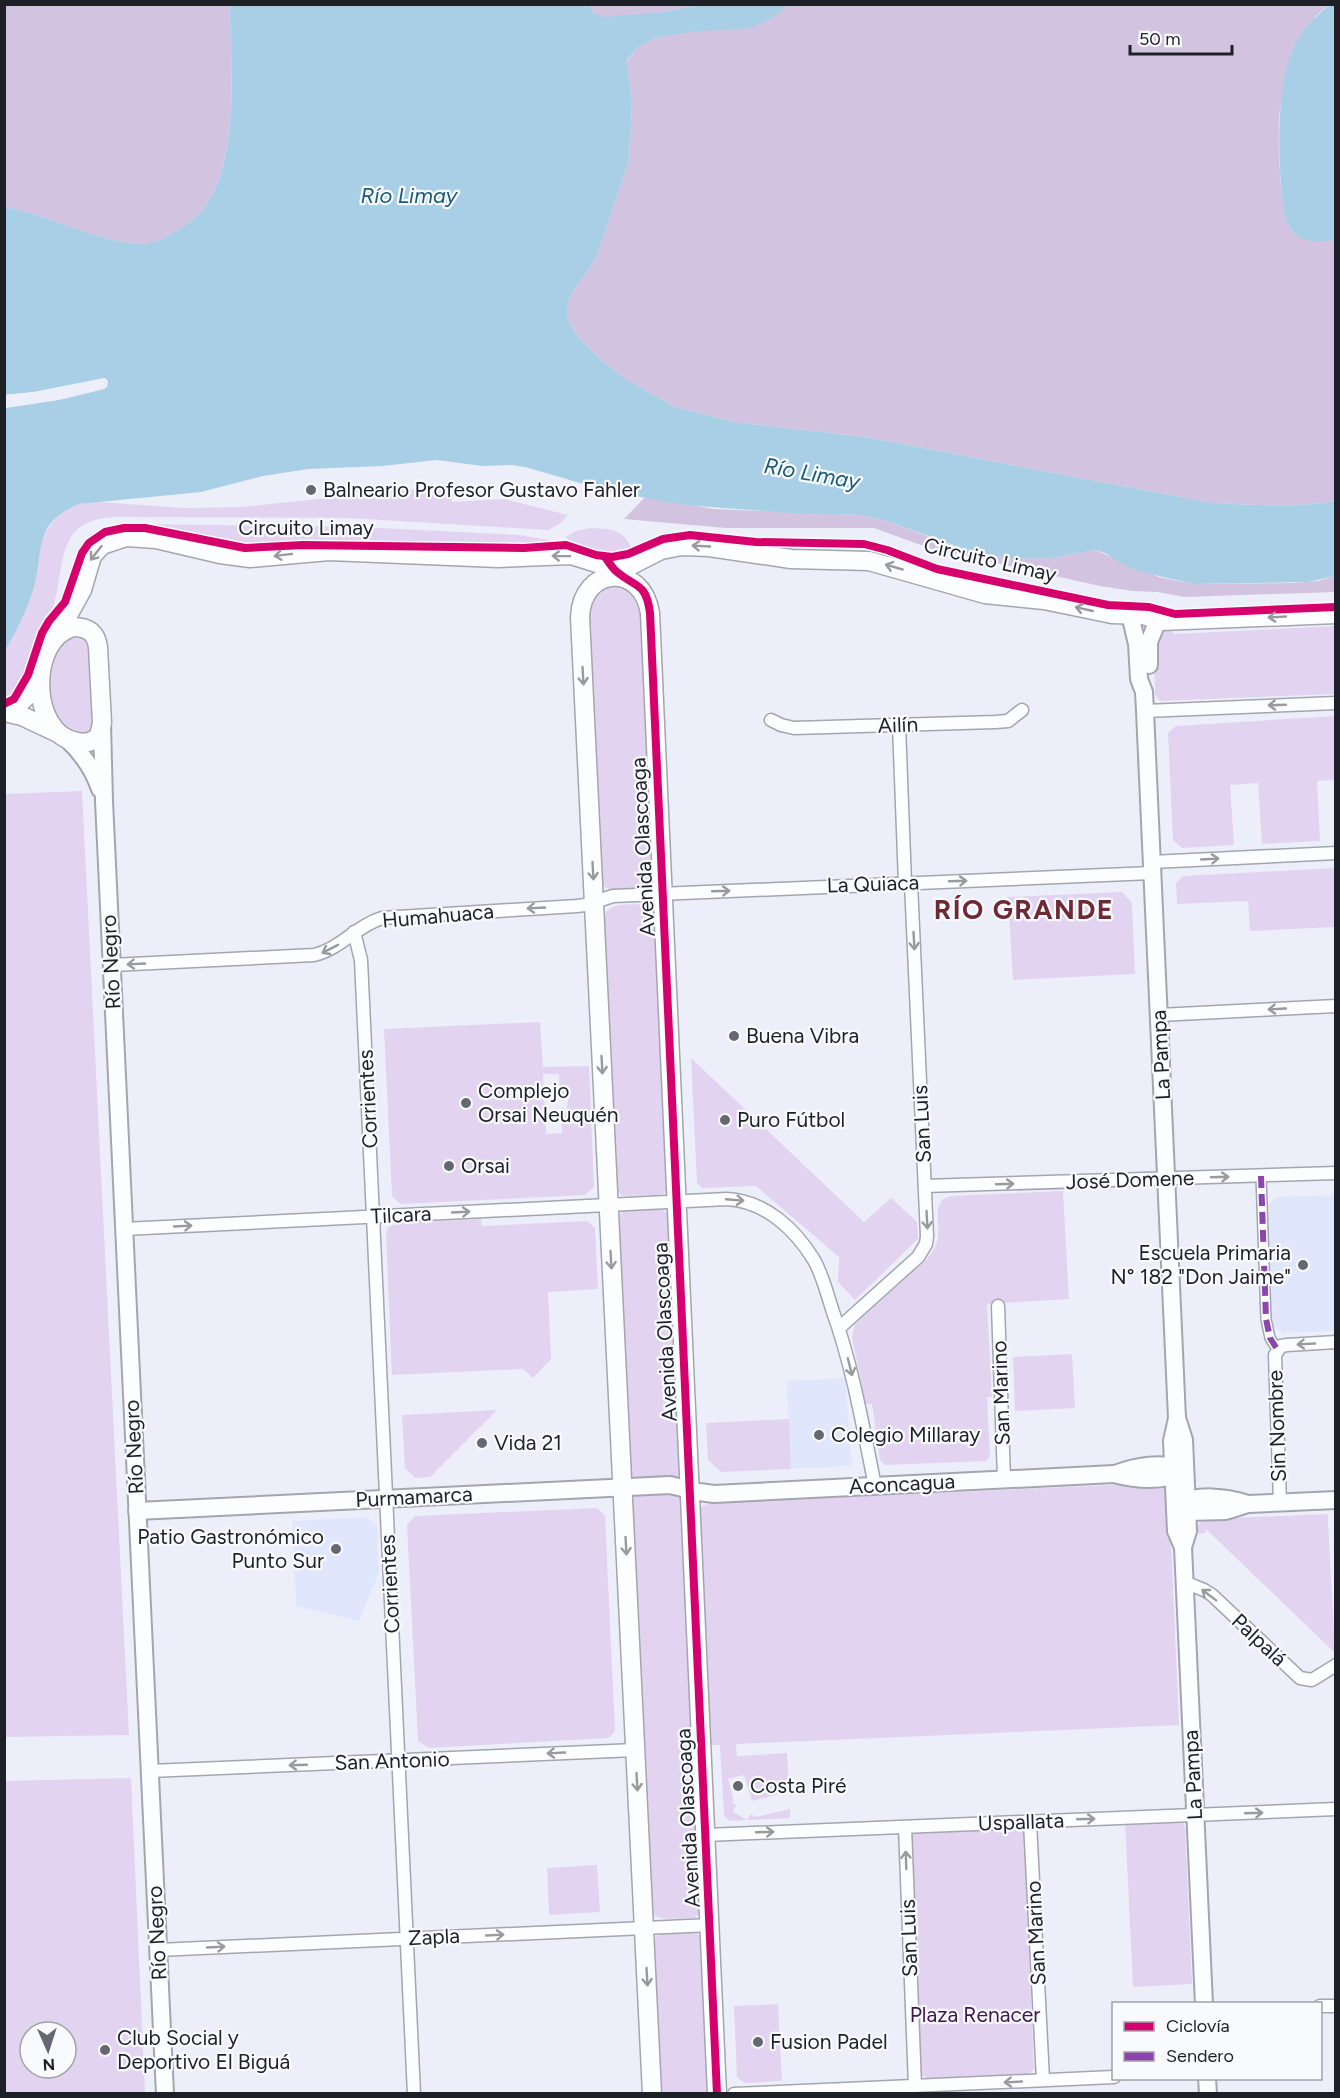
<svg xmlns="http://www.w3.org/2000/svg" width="1340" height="2098" font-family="Figtree,sans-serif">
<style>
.built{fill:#e0e6fb}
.green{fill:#e2d4f0;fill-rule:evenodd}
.forest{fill:#d2c4e0}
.water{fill:#a9cfe6}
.pier{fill:#eceff9}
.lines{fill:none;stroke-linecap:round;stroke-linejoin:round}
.pedestrian-casing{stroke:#a3a6ae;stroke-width:12}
.minor-casing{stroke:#a3a6ae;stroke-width:15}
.tertiary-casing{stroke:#a3a6ae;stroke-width:20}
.secondary-casing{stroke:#a3a6ae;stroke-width:21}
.pedestrian{stroke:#fcfdfe;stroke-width:9}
.minor{stroke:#fcfdfe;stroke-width:12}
.tertiary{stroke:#fcfdfe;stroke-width:16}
.secondary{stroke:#fcfdfe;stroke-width:18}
.quiet{stroke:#8e44ad;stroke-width:6;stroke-dasharray:12 6;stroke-linecap:butt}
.cycleway-casing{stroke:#f8fafe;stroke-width:11}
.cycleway{stroke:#d6006c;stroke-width:8}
.oneway{stroke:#989a9e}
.poi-dot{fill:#666871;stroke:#f8fafe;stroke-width:2}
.labels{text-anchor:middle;stroke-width:4.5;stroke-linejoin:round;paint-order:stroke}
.poi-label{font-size:21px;fill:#1e2028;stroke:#f8fafe;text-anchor:start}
.street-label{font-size:21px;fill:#1e2028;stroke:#f8fafe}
.park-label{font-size:21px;fill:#3c174d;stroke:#f8fafe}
.water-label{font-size:22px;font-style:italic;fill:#195a77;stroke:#f8fafe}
.district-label{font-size:27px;font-weight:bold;letter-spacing:1.5px;fill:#6f2933;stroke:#f8fafe}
</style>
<rect width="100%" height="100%" fill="#eceff9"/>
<g class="built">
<path d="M1335,1195v136l-52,2 -10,-7 -5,-121 8,-8z"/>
<path d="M845,1378l7,88 -61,3 -4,-88z"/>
<path d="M367,1517l10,9 2,46 -20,49 -63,-15 -4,-85z"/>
</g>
<g class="green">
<path d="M451,485l1,17 52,-3 64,16 -7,8 -13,7 -200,-12 -233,-1c-59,3 -49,44 -61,87 -2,10 -10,14 -14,23 -10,21 -13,60 -35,73v-50l14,-25 8,-19 10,-41 2,-16 6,-16 10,-14 11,-10 13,-5 19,-2 87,6 58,-1z"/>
<path d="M141,524l218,3 159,8 32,5 -27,4 -196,-4 -73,5 -25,-3z"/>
<path d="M590,528c20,1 33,0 42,21 -23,12 -47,1 -67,-12l11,-6z"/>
<path d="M616,585l6,1 18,13 13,280 -5,8c-13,4 -36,7 -46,-2l-16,-269c4,-18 11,-27 30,-31z"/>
<path d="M1168,626l6,8 161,-8v68l-175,7 -5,-7 -1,-46 9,-20z"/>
<path d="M80,633l10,5 6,88 -7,7c-34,5 -45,-39 -40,-66 2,-8 8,-18 12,-26z"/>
<path d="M1335,716v64l-18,1 3,60 -58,3 -4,-61 -28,2 4,60 -52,3 -9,-8 -5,-107 8,-7z"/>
<path d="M82,791l47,944 -124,2v-943z"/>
<path d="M1335,868v59l-85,4 -2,-30 -71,3 -1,-21 7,-7z"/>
<path d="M1122,892l10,11 3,71 -122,6 -5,-83z"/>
<path d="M645,904l7,3 4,5 11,280 -6,3 -39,1 -6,-7 -13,-271c5,-17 28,-13 42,-14z"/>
<path d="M540,1022l3,45 46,-1 5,121 -9,8 -185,9 -8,-8 -8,-167zM543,1074h16l1,20h9l-3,19 -5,1 1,19 -16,1z"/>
<path d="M691,1058l173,164 27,-24 26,24 1,17 -63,61 -17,-18 1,-25 -83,-71 -54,2 -5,-5z"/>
<path d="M1063,1191l6,108 -82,5 5,93h-5l3,58 -3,6 -102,4 -5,-5 -8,-56h-6l-14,-66 3,-14 72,-65c5,-7 10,-13 11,-22 2,-15 -7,-38 14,-41z"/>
<path d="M630,1209h31l10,6 9,259 -4,3 -39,2 -8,-5 -11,-256 4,-7z"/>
<path d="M481,1219l1,7 105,-5 8,7 3,61 -50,3 3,67 -18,19 -10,-9 -131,6 -6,-139 2,-9 10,-4z"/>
<path d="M1072,1354l3,54 -60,3 -2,-54z"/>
<path d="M497,1410l-67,67 -15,1 -10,-10 -3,-53z"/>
<path d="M789,1419l2,50 -70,3 -13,-12 -2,-37z"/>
<path d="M1156,1483l10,2 3,9 10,231 -443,19 1,12 50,-3 2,39 -37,9 -8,-26 -16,4 6,22 -3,1 5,3 -3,7 14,8 4,-6 5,3 34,-8v9l-60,3 -6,-6 -4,-70h-10l-13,-235 2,-3 12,-4z"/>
<path d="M672,1493l10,4 19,415 -6,6 -28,1 -11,-2 -5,-6 -20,-407 4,-8 4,-2z"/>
<path d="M597,1508l8,8 10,215 -6,7 -180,10 -11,-7 -11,-216 8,-9z"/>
<path d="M1328,1514v8l7,131 -129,-124 -1,4 -11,1 2,-9 10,-6z"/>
<path d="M131,1778l14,315h-140v-312zM30,2032h36v36h-36z"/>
<path d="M1179,1821l4,2 2,6 7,155 -59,3 -8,-165z"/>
<path d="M1019,1828l4,3 1,6 10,232 -4,4 -6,2 -98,3 -4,-3 -2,-7 -10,-231 8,-5z"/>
<path d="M597,1865l3,47 -51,3 -2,-47z"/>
<path d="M691,1933l7,1 5,4 7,155h-51l-6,-152 1,-3 5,-3z"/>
<path d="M778,2004l4,77 -37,2 -8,-6 -3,-71z"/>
</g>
<g class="forest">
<path d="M4,5h225c3,55 11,164 -29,208 -6,6 -14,12 -22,17 -11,7 -24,15 -37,14 -48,-3 -90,-29 -136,-37z"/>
<path d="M588,5h113c-17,4 -85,16 -99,12 -7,-2 -10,-7 -14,-12z"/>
<path d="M788,5h541c-4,3 -10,7 -14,12 -6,7 -31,74 -34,86 -5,21 -2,112 11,128 9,11 31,11 43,9v261c-40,7 -81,4 -122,2l-348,-66 -131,-15 -61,-16 -50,-29 -22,-17 -20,-20 -7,-8 -7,-15v-13l7,-15 12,-15 10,-16 33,-97 3,-59 -5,-41 11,-14 17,-9 122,-23z"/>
<path d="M645,497l69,12 146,6 21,4 70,26 60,14 41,-1 43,-8 64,27 34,7 100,-1 25,-2 17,-5v16l-151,5 -26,-5 -26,-1 -32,-5 -171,-38 -55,-20h-148l-102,-9z"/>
</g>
<g class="water">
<path d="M588,4l6,9 9,4 61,-5 37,-7h87l-11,10 -25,13 -61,4 -36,6 -17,9 -11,13 5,42 -3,59 -33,97 -10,16 -12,15 -7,15v13l7,15 7,8 20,20 22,17 50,29 61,16 131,15 348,66c41,2 82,5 122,-2v75l-27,6 -115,2 -55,-13 -14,-6 -19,-12 -10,-3 -43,8 -41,1 -44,-9 -86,-31 -21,-4 -70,-2 -106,-8 -76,-14 -83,-24 -13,-2 -30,1 -45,-6 -55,6 -74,3 -45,7 -62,16 -122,12c-46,19 -35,45 -45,83 -7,23 -17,44 -29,63v-242l53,-8 46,-11 1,-11 -71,14 -29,3v-188c46,8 88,34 136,37 13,0 26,-7 37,-14 8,-5 16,-11 22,-17 40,-44 32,-152 29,-208z"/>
<path d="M1329,5h7v235c-16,2 -32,4 -43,-8 -11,-13 -10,-34 -12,-49 -3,-43 -5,-111 20,-149 7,-11 18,-20 28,-29z"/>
</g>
<path class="pier" d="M105,378l3,3 -1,6 -3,2 -46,11 -53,8 -1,-3 54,-8 45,-10 2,-5 -71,13 -29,3v-3l29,-3z"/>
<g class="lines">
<defs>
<path id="pedestrian" d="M1261,1176l5,143 4,19 7,11"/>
<g id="minor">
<path d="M1145,711l191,-8"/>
<path d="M771,720l10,5 13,3 201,-6 13,-1 14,-11"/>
<path d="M899,725l6,158"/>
<path d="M1152,862l184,-9"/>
<path d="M354,932l7,28 53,1134"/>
<path d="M112,965l202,-10c26,-6 42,-29 68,-37l195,-12 8,-1 28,-9 539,-23"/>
<path d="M1159,1015l177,-9"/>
<path d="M925,1186l411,-13"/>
<path d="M124,1229l603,-30c38,2 68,30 87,61 9,16 13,34 19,52 20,56 30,115 42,174"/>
<path d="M998,1306l6,173"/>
<path d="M839,1328l79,-71 8,-13 1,-8 -16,-353"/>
<path d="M1280,1503l-5,-148 6,-9 6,-1 49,-3"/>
<path d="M1184,1582l20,8 8,5 88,83 12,2 24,-15"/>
<path d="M150,1771l485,-21"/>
<path d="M1030,1822l13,258"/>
<path d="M905,1827l10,259"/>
<path d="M706,1835l630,-26"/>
<path d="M158,1950l553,-25"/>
<path d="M1320,2006h16"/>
<path d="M734,2094l380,-17"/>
</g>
<g id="tertiary">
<path d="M1138,614l-4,1 -2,8 5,21 2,35 5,13 1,19 32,707 -5,23 4,90 7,16"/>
<path d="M1149,665v-23l7,-17 -4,-8"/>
<path d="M102,724l2,77 61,1293"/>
<path d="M66,738c16,15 27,30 34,51"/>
<path d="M1177,1418l7,22 4,91 -5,16 21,457"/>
<path d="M1115,1474c20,-8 48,-13 68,-4"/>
<path d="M1177,1505c20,-12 50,-8 71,-1"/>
<path d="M1177,1507l10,5 39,-1 22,-7 88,-4"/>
<path d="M137,1511l533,-26 29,7 15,2 400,-20c23,6 50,8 71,-3"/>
<path d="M1207,2078l1,16"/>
</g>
<g id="secondary">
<path d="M606,578l55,-28 21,-4 27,1 82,12 78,2 116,33 59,6 68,14 31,1 18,6 175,-7"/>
<path d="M73,627c15,0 23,6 25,20l4,76 -3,13c-6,6 -13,8 -22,6 -48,-8 -49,-103 -4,-115z"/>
<path d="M56,637l26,-47 10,-34 10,-11 24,-8 30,2 64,15 30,4 79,-7 169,7 73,-3 32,10 20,11"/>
<path d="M4,711c19,-6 28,-19 36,-37"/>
<path d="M4,712l18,4 34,16"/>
<path d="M652,2094l-72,-1477c2,-51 62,-55 70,-4l67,1481"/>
</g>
</defs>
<use href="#pedestrian" class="pedestrian-casing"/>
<use href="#minor" class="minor-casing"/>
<use href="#tertiary" class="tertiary-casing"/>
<use href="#secondary" class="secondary-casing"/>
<use href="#pedestrian" class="pedestrian"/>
<use href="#minor" class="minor"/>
<use href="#tertiary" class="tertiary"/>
<use href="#secondary" class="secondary"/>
<path class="quiet" d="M1261,1176l5,143 4,19 7,11"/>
<defs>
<g id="cycleway">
<path d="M605,557c4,5 7,11 12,15 19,16 29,10 33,41l67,1481"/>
<path d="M4,704l10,-5 14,-24 14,-42 7,-12 16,-19 17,-49 7,-10 16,-11 19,-4h21l100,20 58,-3 221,3 42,-3 30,10 16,2 16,-3 35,-15 27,-4 66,7 108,2 23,6 50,19 171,36 41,2 26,7 161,-7"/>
</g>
</defs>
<use href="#cycleway" class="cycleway-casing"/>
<use href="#cycleway" class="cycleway"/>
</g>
<defs><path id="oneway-shaft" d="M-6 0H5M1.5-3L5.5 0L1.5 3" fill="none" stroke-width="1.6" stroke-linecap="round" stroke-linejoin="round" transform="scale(1.5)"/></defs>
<g class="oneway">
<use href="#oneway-shaft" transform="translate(701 546) rotate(-177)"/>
<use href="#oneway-shaft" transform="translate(96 553) rotate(128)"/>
<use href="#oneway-shaft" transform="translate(283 555) rotate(173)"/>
<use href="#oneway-shaft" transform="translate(561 556) rotate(-179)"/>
<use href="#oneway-shaft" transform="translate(894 567) rotate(-164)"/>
<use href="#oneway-shaft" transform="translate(1084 609) rotate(-167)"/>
<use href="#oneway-shaft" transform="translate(1277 617) rotate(177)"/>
<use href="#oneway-shaft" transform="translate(583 676) rotate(87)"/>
<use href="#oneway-shaft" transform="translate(1277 705) rotate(178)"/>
<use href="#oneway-shaft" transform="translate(1210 859) rotate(-3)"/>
<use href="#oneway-shaft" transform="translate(593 871) rotate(87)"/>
<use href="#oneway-shaft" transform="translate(958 881) rotate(-2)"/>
<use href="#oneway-shaft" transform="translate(721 891) rotate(-2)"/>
<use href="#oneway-shaft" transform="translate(536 908) rotate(177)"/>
<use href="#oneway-shaft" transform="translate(914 941) rotate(87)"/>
<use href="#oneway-shaft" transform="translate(330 949) rotate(153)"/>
<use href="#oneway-shaft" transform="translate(136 964) rotate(177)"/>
<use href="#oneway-shaft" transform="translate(1277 1009) rotate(177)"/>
<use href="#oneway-shaft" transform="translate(602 1065) rotate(87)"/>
<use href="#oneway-shaft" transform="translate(1220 1177) rotate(-2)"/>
<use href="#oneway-shaft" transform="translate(1005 1184) rotate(-2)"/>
<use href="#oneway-shaft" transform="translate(735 1200) rotate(5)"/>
<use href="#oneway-shaft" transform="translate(461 1212) rotate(-3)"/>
<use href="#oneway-shaft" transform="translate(927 1220) rotate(87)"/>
<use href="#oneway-shaft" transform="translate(183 1226) rotate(-3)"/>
<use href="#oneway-shaft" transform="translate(611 1260) rotate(87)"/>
<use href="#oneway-shaft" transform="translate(1306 1344) rotate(177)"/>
<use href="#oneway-shaft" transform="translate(850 1367) rotate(76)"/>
<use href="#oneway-shaft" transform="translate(626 1546) rotate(87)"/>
<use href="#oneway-shaft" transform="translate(1209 1595) rotate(-143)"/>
<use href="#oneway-shaft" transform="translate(556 1753) rotate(177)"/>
<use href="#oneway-shaft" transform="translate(298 1765) rotate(178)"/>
<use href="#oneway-shaft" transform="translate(637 1782) rotate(87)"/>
<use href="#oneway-shaft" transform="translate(1254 1813) rotate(-2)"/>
<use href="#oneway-shaft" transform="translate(1086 1819) rotate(-2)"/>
<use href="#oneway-shaft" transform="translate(765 1832) rotate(-2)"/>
<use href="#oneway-shaft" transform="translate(906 1860) rotate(-92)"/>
<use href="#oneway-shaft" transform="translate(495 1935) rotate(-3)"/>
<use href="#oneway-shaft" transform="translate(216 1947) rotate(-3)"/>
<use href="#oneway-shaft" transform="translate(647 1977) rotate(87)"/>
<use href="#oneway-shaft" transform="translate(1013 2082) rotate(177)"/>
</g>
<g class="poi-dot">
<circle cx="311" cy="490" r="6"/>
<circle cx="734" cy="1036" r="6"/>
<circle cx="466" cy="1103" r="6"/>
<circle cx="725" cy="1120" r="6"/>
<circle cx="449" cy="1166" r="6"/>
<circle cx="1303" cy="1265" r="6"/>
<circle cx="819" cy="1435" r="6"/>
<circle cx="482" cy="1443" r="6"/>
<circle cx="336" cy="1549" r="6"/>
<circle cx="738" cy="1786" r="6"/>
<circle cx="758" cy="2042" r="6"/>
<circle cx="105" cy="2050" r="6"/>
</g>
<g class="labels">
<g class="poi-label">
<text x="323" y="497">Balneario Profesor Gustavo Fahler</text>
<text x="746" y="1043">Buena Vibra</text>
<text x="478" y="1098">Complejo<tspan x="478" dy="24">Orsai Neuquén</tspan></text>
<text x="737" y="1127">Puro Fútbol</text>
<text x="461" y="1173">Orsai</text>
<text x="1291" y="1260" text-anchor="end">Escuela Primaria<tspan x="1291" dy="24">N° 182 "Don Jaime"</tspan></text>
<text x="831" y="1442">Colegio Millaray</text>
<text x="494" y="1450">Vida 21</text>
<text x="324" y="1544" text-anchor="end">Patio Gastronómico<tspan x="324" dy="24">Punto Sur</tspan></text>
<text x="750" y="1793">Costa Piré</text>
<text x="117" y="2045">Club Social y<tspan x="117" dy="24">Deportivo El Biguá</tspan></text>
<text x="770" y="2049">Fusion Padel</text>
</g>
<g class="street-label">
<text x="306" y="535">Circuito Limay</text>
<text transform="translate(990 560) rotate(13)" y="7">Circuito Limay</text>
<text transform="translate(898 725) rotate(-2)" y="7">Ailín</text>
<text transform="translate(643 847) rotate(-93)" y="7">Avenida Olascoaga</text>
<text transform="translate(873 884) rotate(-2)" y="7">La Quiaca</text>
<text transform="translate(438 916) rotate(-5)" y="7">Humahuaca</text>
<text transform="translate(111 962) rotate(-93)" y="7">Río Negro</text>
<text transform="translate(1161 1055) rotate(-93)" y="7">La Pampa</text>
<text transform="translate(368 1099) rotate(-93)" y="7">Corrientes</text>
<text transform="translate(922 1124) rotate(-93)" y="7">San Luis</text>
<text transform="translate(1130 1180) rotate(-2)" y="7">José Domene</text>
<text transform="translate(401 1215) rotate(-3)" y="7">Tilcara</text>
<text transform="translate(665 1332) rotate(-93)" y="7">Avenida Olascoaga</text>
<text transform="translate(1001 1393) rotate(-92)" y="7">San Marino</text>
<text transform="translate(1277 1426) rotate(-92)" y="7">Sin Nombre</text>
<text transform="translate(134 1447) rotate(-93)" y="7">Río Negro</text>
<text transform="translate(902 1484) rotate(-3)" y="7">Aconcagua</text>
<text transform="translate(414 1497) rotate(-3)" y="7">Purmamarca</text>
<text transform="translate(390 1584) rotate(-93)" y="7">Corrientes</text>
<text transform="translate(1259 1640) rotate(43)" y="7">Palpalá</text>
<text transform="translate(392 1761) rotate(-2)" y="7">San Antonio</text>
<text transform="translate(1193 1775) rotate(-93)" y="7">La Pampa</text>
<text transform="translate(688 1818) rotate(-93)" y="7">Avenida Olascoaga</text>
<text transform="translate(1021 1822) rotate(-2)" y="7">Uspallata</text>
<text transform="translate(157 1933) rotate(-93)" y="7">Río Negro</text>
<text transform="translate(1036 1933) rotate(-93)" y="7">San Marino</text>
<text transform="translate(434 1937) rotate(-3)" y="7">Zapla</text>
<text transform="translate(909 1938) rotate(-92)" y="7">San Luis</text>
</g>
<g class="park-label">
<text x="975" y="2022">Plaza Renacer</text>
</g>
<g class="water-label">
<text x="409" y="203">Río Limay</text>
<text transform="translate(812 473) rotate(10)" y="8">Río Limay</text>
</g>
<g class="district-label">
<text x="1024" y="919">RÍO GRANDE</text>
</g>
</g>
<rect width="1340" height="2098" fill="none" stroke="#1e2028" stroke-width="12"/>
<rect x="1112" y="2002" width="210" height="78" fill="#f8fafe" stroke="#a1a3a8" stroke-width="1.5"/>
<rect x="1124" y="2022" width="30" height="9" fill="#d6006c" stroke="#a1a3a8" stroke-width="1.5"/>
<text x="1166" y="2032" font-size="18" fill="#1e2028">Ciclovía</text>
<rect x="1124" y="2052" width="30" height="9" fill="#8e44ad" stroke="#a1a3a8" stroke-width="1.5"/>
<text x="1166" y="2062" font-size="18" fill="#1e2028">Sendero</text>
<g transform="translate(48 2050) rotate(177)"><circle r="28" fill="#f8fafe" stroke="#a1a3a8" stroke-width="1.5"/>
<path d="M0-4.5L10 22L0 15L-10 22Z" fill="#666871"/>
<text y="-9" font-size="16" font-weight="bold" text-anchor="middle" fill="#1e2028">N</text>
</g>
<path d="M1130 45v9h102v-9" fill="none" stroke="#1e2028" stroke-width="3"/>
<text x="1139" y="45" font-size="18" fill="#1e2028" stroke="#f8fafe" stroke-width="4.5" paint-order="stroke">50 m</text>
</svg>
